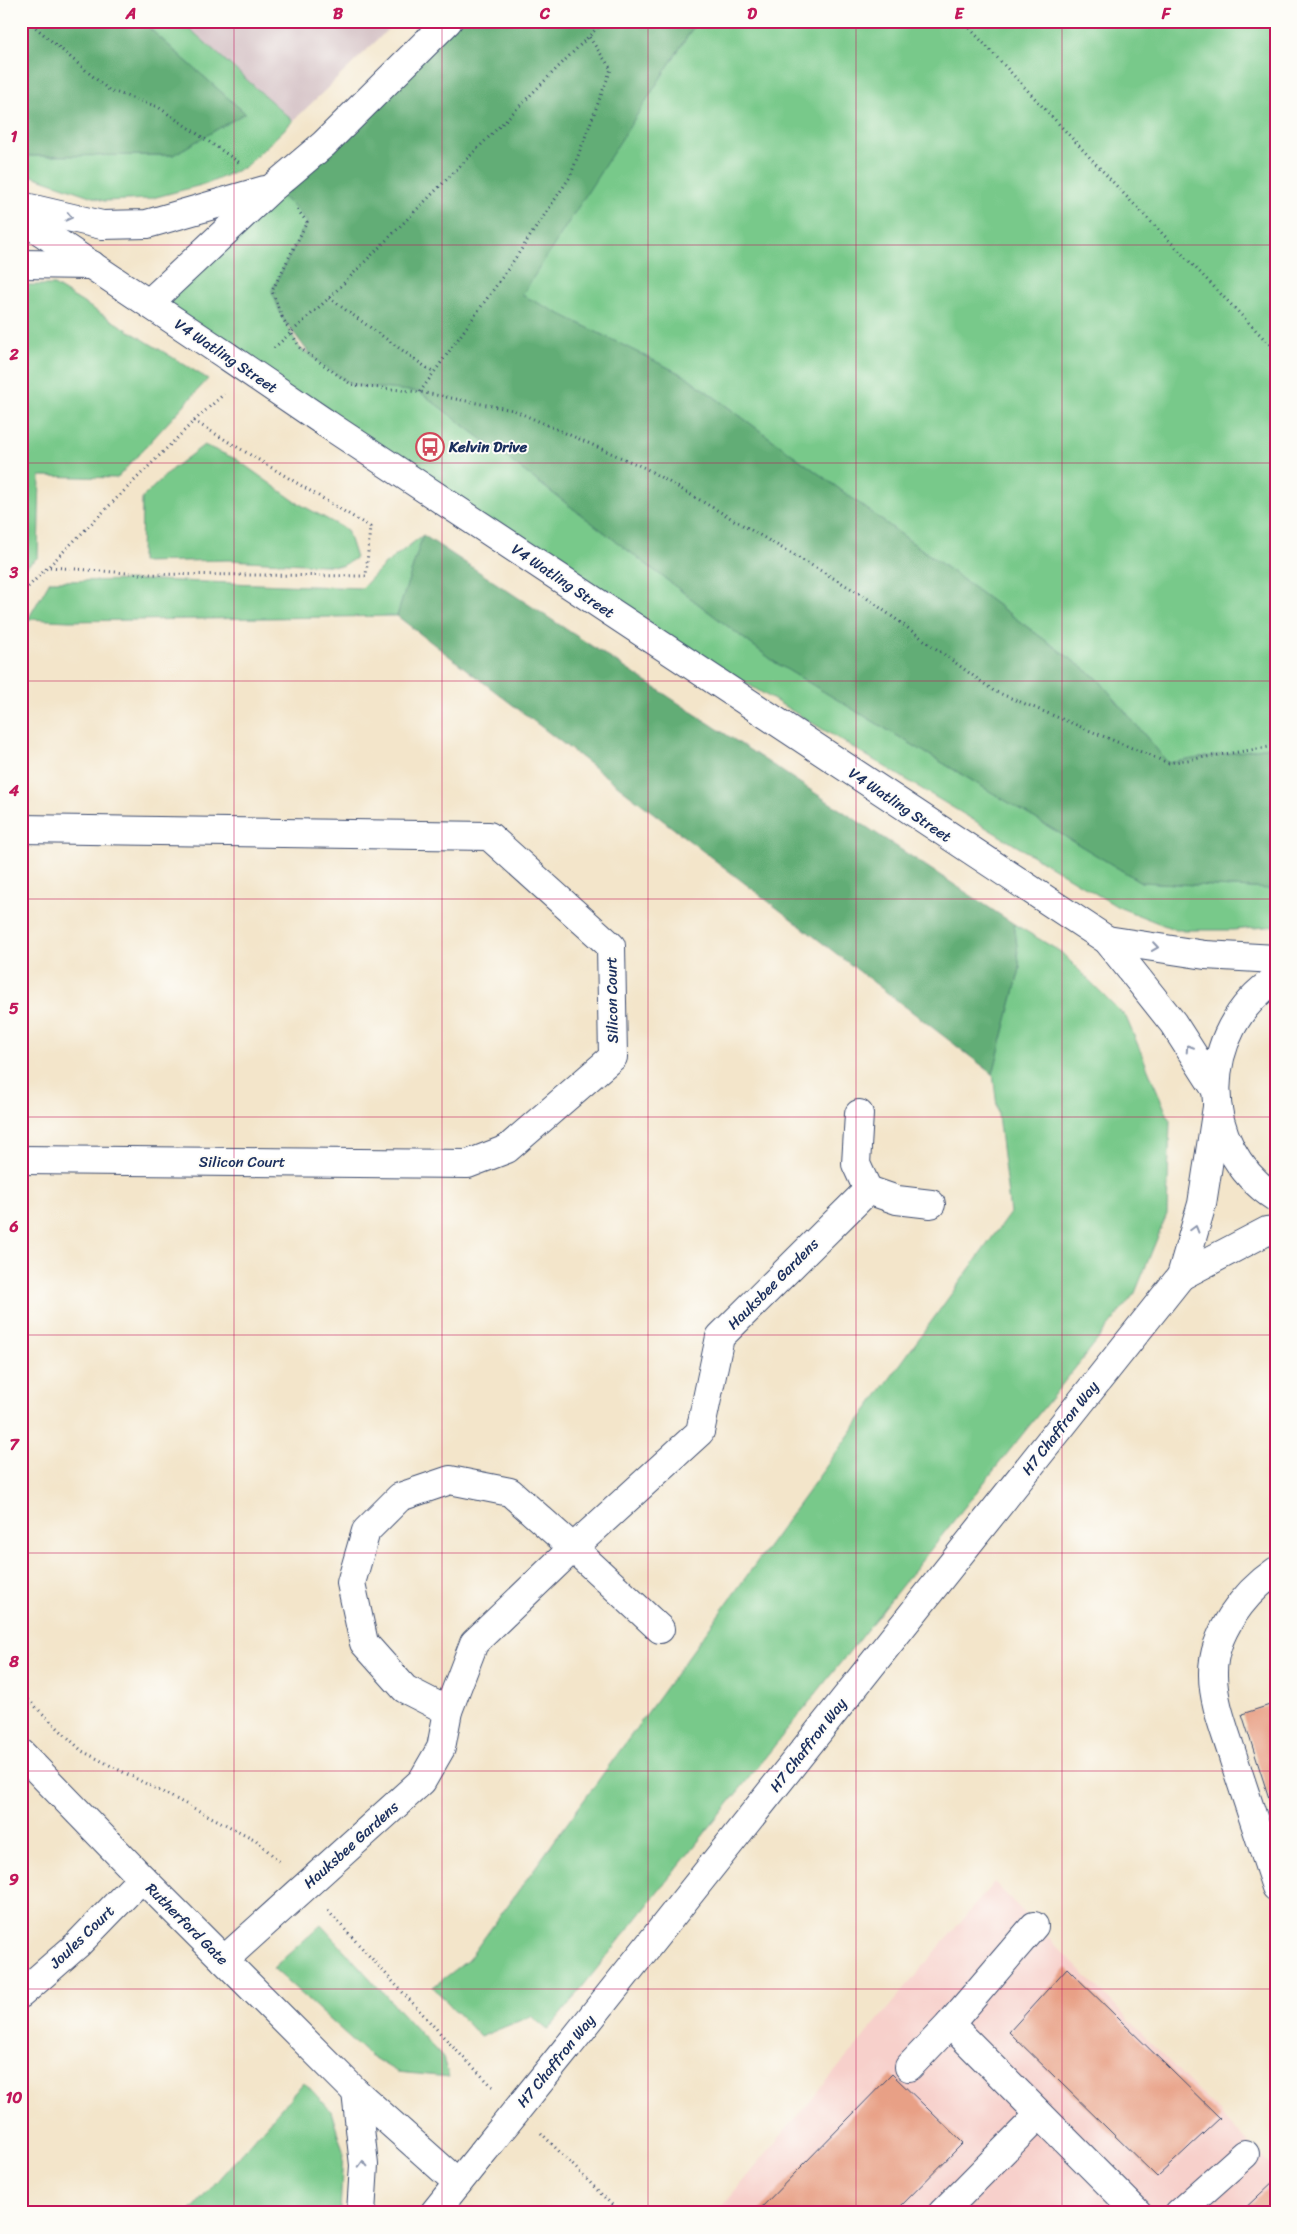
<svg xmlns="http://www.w3.org/2000/svg" width="1297" height="2234" font-family="Sriracha,sans-serif">
<style>
.built{fill:#f7d0cb}
.industrial{fill:#d2bec2}
.green{fill:#78c98a;stroke:#4a7c74}
.forest{fill:#62ad76;stroke:#3e6e6a}
.building{fill:#e8a086}
.lines{fill:none;stroke-linecap:round;stroke-linejoin:round}
.minor-casing{stroke:#3b4a6e;stroke-width:30}
.path{stroke:#3b4a6e;stroke-width:3;stroke-dasharray:1 4;stroke-linecap:butt}
.minor{stroke:#fff;stroke-width:28}
.minor-bridge-casing{stroke:#3b4a6e;stroke-width:30;stroke-linecap:butt}
.path-bridge{stroke:#3b4a6e;stroke-width:3;stroke-dasharray:1 4;stroke-linecap:butt}
.minor-bridge{stroke:#fff;stroke-width:28}
.oneway{stroke:#8d97ae}
.grid{fill:none;stroke:#c2185b;stroke-width:1;stroke-opacity:0.55}
.labels{text-anchor:middle;stroke-width:4;stroke-linejoin:round;paint-order:stroke}
.street-label{font-size:15px;fill:#1b2f5e;stroke:#fdfcf7}
.poi-label{font-size:15px;font-weight:bold;fill:#1b2f5e;stroke:#fdfcf7;text-anchor:start}
.neatline{fill:none;stroke:#c2185b;stroke-width:2}
.grid-label{font-size:16px;text-anchor:middle;font-weight:bold;fill:#c2185b}
</style>
<rect width="100%" height="100%" fill="#fdfcf7"/>
<filter id="ink" filterUnits="userSpaceOnUse"><feTurbulence type="fractalNoise" baseFrequency=".02" numOctaves="2"/><feDisplacementMap in="SourceGraphic" scale="10" xChannelSelector="R" yChannelSelector="G"/><feConvolveMatrix kernelMatrix="1 2 1 2 8 2 1 2 1" color-interpolation-filters="sRGB"/></filter>
<filter id="wash" filterUnits="userSpaceOnUse"><feTurbulence type="fractalNoise" baseFrequency=".0096" numOctaves="4" result="noise"/><feDisplacementMap in="SourceGraphic" scale="20" xChannelSelector="R" yChannelSelector="G"/><feGaussianBlur stdDeviation="1.12" result="paint"/><feColorMatrix in="noise" values="0 0 0 0 0 0 0 0 0 0 0 0 0 0 0 0 0 1.4 0 .05"/><feComposite in="paint" operator="in"/></filter>
<g filter="url(#wash)">
<rect width="100%" height="100%" fill="#f3e5ca"/>
<path class="built" d="M994,1882l282,289v42h-560z"/>
<path class="industrial" d="M181,21h216l-104,100z"/>
<g class="green">
<path d="M141,21h40l112,100 -48,46 -36,16 -60,16 -45,2 -83,-29v-18l4,2 148,-1 72,-42z"/>
<path d="M697,21h579v725l-108,17 -70,-84 -411,-302 -166,-82z"/>
<path d="M272,188l24,20 11,14 -35,68 10,27 18,31 52,37 68,7 356,271 365,219 130,7 5,-1v38l-43,4h-57l-58,-23 -688,-414 -281,-190z"/>
<path d="M21,285h33l154,94 -91,99 -77,-2 -2,81 -17,14z"/>
<path d="M204,445l32,14 60,43 51,28 9,28 -14,8 -114,-6 -87,2 1,-64 30,-29z"/>
<path d="M423,535l-26,81 -328,5 -41,-2 22,-38 103,-1 209,8 22,-23z"/>
<path d="M1014,924l47,28 65,65 44,104 -3,93 -32,79 -587,737 -17,-14 -51,21 -47,-50 35,-27 542,-747 -17,-139 27,-105z"/>
<path d="M321,1925l122,133 6,19 -52,-5 -28,-17 -96,-87z"/>
<path d="M304,2082l27,29 12,40 -3,62h-151z"/>
</g>
<g class="forest">
<path d="M21,21h120l104,92 -72,42 -148,1 -4,-2z"/>
<path d="M448,21h249l-175,274 165,82 411,302 70,84 108,-17v142l-5,1 -130,-7 -365,-219 -356,-271 -68,-7 -41,-29 -29,-39 -10,-26 35,-69 -11,-14 -24,-20z"/>
<path d="M423,535l591,389 6,45 -27,105 -596,-458z"/>
</g>
<g id="blocks">
<g class="building">
<path d="M1276,1703v114h-1l-33,-103z"/>
<path d="M1067,1968l153,150 -63,59 -148,-145z"/>
<path d="M892,2074l71,69 -69,70h-138z"/>
<path d="M1276,2179v34h-36z"/>
</g>
</g>
</g>
<g filter="url(#ink)">
<use href="#blocks" fill-opacity="0" stroke="#3b4a6e" stroke-width="1"/>
<g class="lines">
<defs>
<g id="minor">
<path d="M21,206l81,19 45,-1 118,-34"/>
<path d="M21,218l206,138"/>
<path d="M21,264l71,1"/>
<path d="M149,303l123,-115 52,-44 124,-123"/>
<path d="M327,424l780,516 66,83 43,67"/>
<path d="M21,829l468,7 122,110 2,111 -106,92 -39,15 -447,-4"/>
<path d="M1107,940l98,15 71,4"/>
<path d="M1276,979c-79,52 -80,167 0,219"/>
<path d="M859,1114l-3,50 12,26"/>
<path d="M1181,1276l86,-45 9,-1"/>
<path d="M1276,1571c-32,22 -64,63 -63,104 0,28 13,58 21,85 14,42 28,84 42,127"/>
<path d="M448,1711l-43,-22 -41,-46 -13,-60 15,-52 34,-34 50,-17 60,12 63,56 87,81"/>
<path d="M21,1753l121,125 214,214 102,91"/>
<path d="M224,1960l198,-179 19,-33 7,-37 26,-68 99,-95 127,-116 20,-95 148,-147 29,10 34,4"/>
<path d="M21,1994l56,-49 65,-67"/>
<path d="M950,2024l188,189"/>
<path d="M567,2048l614,-772 21,-72 15,-97"/>
<path d="M909,2067l41,-43 84,-98"/>
<path d="M356,2092l8,73 -3,48"/>
<path d="M434,2213l53,-66"/>
<path d="M942,2213l97,-98"/>
<path d="M1179,2213l66,-59"/>
</g>
</defs>
<use href="#minor" class="minor-casing"/>
<g class="path">
<path d="M28,21l81,69 49,17 82,56"/>
<path d="M963,21l160,172 153,158"/>
<path d="M329,298l105,75"/>
<path d="M282,317l-10,-26 35,-69 -10,-13"/>
<path d="M274,348l55,-50 275,-277"/>
<path d="M352,385l68,7 93,18 132,58 219,128 130,95 174,72 108,-17"/>
<path d="M420,392l86,-120 64,-95 41,-108 -22,-32"/>
<path d="M50,567l90,7 226,2 4,-49 -176,-106"/>
<path d="M21,594l173,-173 30,-27"/>
<path d="M21,1693l61,58 174,89 26,24"/>
<path d="M328,1911l124,135 41,41"/>
<path d="M541,2133l79,80"/>
</g>
<use href="#minor" class="minor"/>
<defs>
<g id="minor-bridge">
<path d="M227,356l100,68"/>
<path d="M487,2147l80,-99"/>
</g>
</defs>
<use href="#minor-bridge" class="minor-bridge-casing"/>
<path class="path-bridge" d="M282,317l18,31 52,37"/>
<use href="#minor-bridge" class="minor-bridge"/>
</g>
<defs><path id="oneway-chevron" d="M-2-3.5L2.5 0L-2 3.5" fill="none" stroke-width="1.6" stroke-linecap="round" stroke-linejoin="round" transform="scale(1.25)"/></defs>
<g class="oneway">
<use href="#oneway-chevron" transform="translate(69 217) rotate(13)"/>
<use href="#oneway-chevron" transform="translate(1155 947) rotate(8)"/>
<use href="#oneway-chevron" transform="translate(1189 1048) rotate(-123)"/>
<use href="#oneway-chevron" transform="translate(1195 1229) rotate(-74)"/>
<use href="#oneway-chevron" transform="translate(363 2164) rotate(-92)"/>
</g>
</g>
<path class="grid" d="M234,21v2192M442,21v2192M648,21v2192M856,21v2192M1062,21v2192M21,245h1255M21,463h1255M21,681h1255M21,899h1255M21,1117h1255M21,1335h1255M21,1553h1255M21,1771h1255M21,1989h1255"/>
<defs>
<symbol id="bus-ring" viewBox="-11 -11 22 22"><circle r="9.5" fill="#fdfcf7" stroke="#d1495b" stroke-width="1.5"/><path d="M-5-6H5V4H4V6H2V4H-2V6H-4V4H-5ZM-3.5-4V0h7V-4ZM-3.5 1.2v1.5H-2V1.2ZM2 1.2v1.5H3.5V1.2Z" fill="#d1495b"/></symbol>
</defs>
<g fill-rule="evenodd">
<use href="#bus-ring" x="414" y="431" width="32" height="32"/>
</g>
<g class="labels">
<g class="street-label">
<text transform="translate(226 356) rotate(34)" y="5">V4 Watling Street</text>
<text transform="translate(563 581) rotate(34)" y="5">V4 Watling Street</text>
<text transform="translate(900 805) rotate(34)" y="5">V4 Watling Street</text>
<text transform="translate(612 1000) rotate(-91)" y="5">Silicon Court</text>
<text x="242" y="1167">Silicon Court</text>
<text transform="translate(773 1284) rotate(-45)" y="5">Hauksbee Gardens</text>
<text transform="translate(1060 1428) rotate(-52)" y="5">H7 Chaffron Way</text>
<text transform="translate(808 1745) rotate(-52)" y="5">H7 Chaffron Way</text>
<text transform="translate(351 1845) rotate(-42)" y="5">Hauksbee Gardens</text>
<text transform="translate(187 1924) rotate(45)" y="5">Rutherford Gate</text>
<text transform="translate(82 1937) rotate(-44)" y="5">Joules Court</text>
<text transform="translate(556 2061) rotate(-51)" y="5">H7 Chaffron Way</text>
</g>
<g class="poi-label">
<text x="449" y="452">Kelvin Drive</text>
</g>
</g>
<rect width="1297" height="2234" fill="none" stroke="#fdfcf7" stroke-width="55"/>
<rect x="28" y="28" width="1242" height="2178" class="neatline"/>
<g class="grid-label">
<text x="131" y="19">A</text>
<text x="338" y="19">B</text>
<text x="545" y="19">C</text>
<text x="752" y="19">D</text>
<text x="959" y="19">E</text>
<text x="1166" y="19">F</text>
<text x="14" y="142">1</text>
<text x="14" y="360">2</text>
<text x="14" y="578">3</text>
<text x="14" y="796">4</text>
<text x="14" y="1014">5</text>
<text x="14" y="1232">6</text>
<text x="14" y="1450">7</text>
<text x="14" y="1667">8</text>
<text x="14" y="1885">9</text>
<text x="14" y="2103">10</text>
</g>
</svg>
